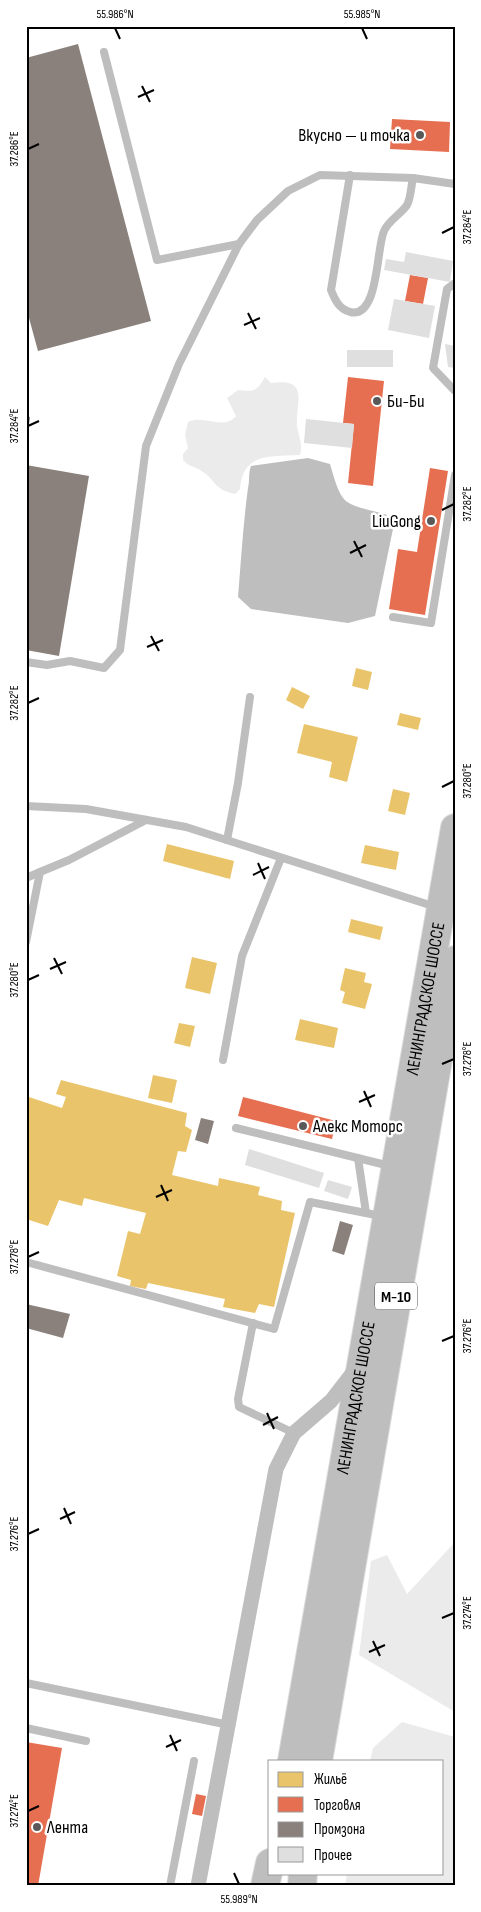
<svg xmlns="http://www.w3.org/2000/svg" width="481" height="1912" font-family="'Sofia Sans Condensed',sans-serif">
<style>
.green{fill:#ebebeb}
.water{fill:#bebebe}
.homes{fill:#e9c46a}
.shops{fill:#e76f51}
.industry{fill:#8a817c}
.building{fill:#dfdfdf}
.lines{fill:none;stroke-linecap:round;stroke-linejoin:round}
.highway-casing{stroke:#dbdbdb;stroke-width:30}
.lane{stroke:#bebebe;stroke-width:8}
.street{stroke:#bebebe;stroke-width:15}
.highway{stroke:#bebebe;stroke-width:28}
.ticks{fill:none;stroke:#000;stroke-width:2}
.poi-dot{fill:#595959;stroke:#fff;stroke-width:2}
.labels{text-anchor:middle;stroke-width:5;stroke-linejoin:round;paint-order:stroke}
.shield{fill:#fff;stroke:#4c4c4c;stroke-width:1}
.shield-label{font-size:16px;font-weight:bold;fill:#000}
.poi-label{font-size:18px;fill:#000;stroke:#fff;text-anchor:start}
.street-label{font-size:18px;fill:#000;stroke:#fff}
.neatline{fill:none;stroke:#000;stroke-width:2}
.ticks-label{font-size:12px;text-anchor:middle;fill:#000}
</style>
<rect width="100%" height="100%" fill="#fff"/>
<g class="green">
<path d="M265,377l6,6c40,-6 24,20 26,44 2,10 6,18 3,28 -30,2 -57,-3 -60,34l-5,5c-23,-5 -19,-15 -35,-24 -7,-4 -12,-4 -17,-10v-6l5,-6 -3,-13 3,-13c15,-8 36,9 48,-6l-9,-18 11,-8c16,2 19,1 27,-13z"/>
<path d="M455,1542v170l-96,-57 12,-94 16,-6 20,39z"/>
<path d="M402,1722l53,15v149h-110l2,-13h95v-112h-72l3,-13z"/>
</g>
<path class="water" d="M308,458l22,6c13,46 14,38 57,51l6,14 -18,87 -27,7 -97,-14 -13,-12c3,-36 5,-72 10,-109 2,-8 0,-14 3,-22z"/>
<g class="homes">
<path d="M356,668l16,4 -4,18 -16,-4z"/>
<path d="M292,687l18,9 -7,13 -17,-9z"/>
<path d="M400,713l21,5 -3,12 -21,-5z"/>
<path d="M304,724l54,13 -11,45 -18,-5 3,-15 -35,-9z"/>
<path d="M393,789l17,4 -5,22 -17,-4z"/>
<path d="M167,844l67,17 -4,18 -67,-18z"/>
<path d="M365,845l34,7 -3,18 -35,-7z"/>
<path d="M351,919l32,8 -3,13 -32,-8z"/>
<path d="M192,957l25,6 -7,31 -25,-6z"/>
<path d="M345,968l21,5 -2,9 8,2 -7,25 -23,-6 3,-11 -5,-2z"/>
<path d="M300,1019l38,9 -4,20 -39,-8z"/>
<path d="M179,1023l16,3 -5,21 -16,-4z"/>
<path d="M153,1075l24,5 -5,23 -24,-5z"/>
<path d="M61,1080l126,33 -2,13 7,4 -6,22 -8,-1 -6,24 46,11 1,-8 41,9 -2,8 24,6 -1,9 14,3 -21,94 -15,-3 -4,9 -32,-6 2,-8 -77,-16 -2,6 -16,-3 1,-6 -14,-4 11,-45 12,3 6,-21 -62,-15 -2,8 -23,-6 -11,26 -22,-7v-123l36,12 4,-11 -10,-3z"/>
</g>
<g class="shops">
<path d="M392,119l58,3 -1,30 -59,-3z"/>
<path d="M410,275l18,3 -5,26 -18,-3z"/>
<path d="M348,377l36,4 -11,105 -25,-3 6,-59 -11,-1z"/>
<path d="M430,468l18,3 -23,144 -36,-6 9,-60 19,3z"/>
<path d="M243,1097l93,24 -4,18 -94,-23z"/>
<path d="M26,1742l36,6 -24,138h-12z"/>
<path d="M196,1794l10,2 -4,20 -10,-2z"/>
</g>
<g class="industry">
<path d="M78,44l73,277 -113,30 -12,-44v-249z"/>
<path d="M26,416l4,1 -2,16 -2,-1z"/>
<path d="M26,465l63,11 -30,180 -33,-6z"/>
<path d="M201,1118l13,3 -6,23 -13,-4z"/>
<path d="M340,1221l13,4 -9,30 -12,-4z"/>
<path d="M26,1304l44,10 -7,24 -37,-10z"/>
</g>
<g class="building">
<path d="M406,252l47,9 -3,21 -66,-12 2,-11 18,3z"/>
<path d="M394,299l41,7 -6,32 -41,-8z"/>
<path d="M445,344l10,2v22l-7,-1z"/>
<rect x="347" y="350" width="46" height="17"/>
<path d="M306,419l48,5 -2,24 -48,-5z"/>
<path d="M249,1149l75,24 -5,15 -74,-23z"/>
<path d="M328,1180l24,7 -4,12 -24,-8z"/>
</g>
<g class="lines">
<defs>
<g id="highway">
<path id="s1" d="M292,1761l163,-933"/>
<path d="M318,1761l137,-801"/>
<path d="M265,1886l5,-23"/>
<path d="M302,1886l1,-13"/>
</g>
</defs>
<use href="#highway" class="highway-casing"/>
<g class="lane">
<path d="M104,52l53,208 82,-16"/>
<path d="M350,175l-19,115c4,10 8,19 19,22 29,7 26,-63 34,-81 4,-10 17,-17 23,-26 4,-7 4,-19 6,-27"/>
<path d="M455,283l-8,6 -14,79 22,23"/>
<path d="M393,617l38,6 24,-148"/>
<path d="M26,662l21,3 23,-4 34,7 16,-18 26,-204 33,-82 60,-120 18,-24 31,-29 32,-16 93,3 42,6"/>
<path d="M26,806l60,3 100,18 250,80"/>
<path d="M227,840l11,-57 12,-86"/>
<path d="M26,878l14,-6"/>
<path d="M26,942l14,-70 29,-12 77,-40"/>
<path d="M223,1060l19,-104 39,-98"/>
<path d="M236,1128l154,38"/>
<path d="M358,1158l8,55"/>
<path d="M26,1262l248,67 36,-127 71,14"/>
<path d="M253,1323l-15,76 1,8 55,26"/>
<path d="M26,1683l203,42"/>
<path d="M26,1728l60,13"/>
<path d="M170,1886l24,-125"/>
</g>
<path class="street" d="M198,1886l78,-417 18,-36 37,-32 24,-31"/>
<use href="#highway" class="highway"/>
</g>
<path class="ticks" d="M115,28l5,11M362,28l5,11M142,86l8,16M138,97l16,-7M28,149l11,-5M442,233l12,-6M248,313l8,16M244,325l16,-7M28,426l11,-5M442,510l12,-6M354,541l8,16M350,553l16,-8M151,636l8,15M147,647l16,-7M28,703l11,-5M442,787l12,-6M258,863l7,16M253,875l16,-8M54,958l8,16M50,969l16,-7M28,980l11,-5M442,1064l12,-5M364,1091l7,16M359,1102l16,-7M161,1185l7,16M156,1197l16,-7M28,1257l11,-5M442,1341l12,-5M267,1413l7,16M263,1425l15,-8M64,1508l7,16M60,1519l15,-7M28,1534l11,-5M442,1618l12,-5M373,1641l7,15M369,1652l16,-7M170,1735l7,16M166,1747l15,-7M28,1811l11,-5M234,1873l5,11"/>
<g class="poi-dot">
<circle cx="420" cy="135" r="5"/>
<circle cx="377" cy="401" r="5"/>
<circle cx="431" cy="521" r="5"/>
<circle cx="303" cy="1126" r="5"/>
<circle cx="37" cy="1827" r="5"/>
</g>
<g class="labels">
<rect class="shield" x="375" y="1282.5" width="42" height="27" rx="4"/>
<g class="shield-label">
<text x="396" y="1302">М-10</text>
</g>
<g class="poi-label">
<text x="410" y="141" text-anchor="end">Вкусно — и точка</text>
<text x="387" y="407">Би-Би</text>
<text x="421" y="527" text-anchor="end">LiuGong</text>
<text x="313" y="1132">Алекс Моторс</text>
<text x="47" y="1833">Лента</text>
</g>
<g class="street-label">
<text dy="6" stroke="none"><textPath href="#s1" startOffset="774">ЛЕНИНГРАДСКОЕ ШОССЕ</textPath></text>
<text dy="6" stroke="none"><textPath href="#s1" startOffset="369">ЛЕНИНГРАДСКОЕ ШОССЕ</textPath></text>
</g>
</g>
<rect width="481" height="1912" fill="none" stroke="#ffffff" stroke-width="55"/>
<rect x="268" y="1760" width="175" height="115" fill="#ffffff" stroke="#999999"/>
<rect x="278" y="1772" width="25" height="15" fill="#e9c46a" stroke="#999999"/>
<text x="314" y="1784" font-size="15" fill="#000000">Жильё</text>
<rect x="278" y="1797" width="25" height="15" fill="#e76f51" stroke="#999999"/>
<text x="314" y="1810" font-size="15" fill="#000000">Торговля</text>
<rect x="278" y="1822" width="25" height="15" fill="#8a817c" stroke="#999999"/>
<text x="314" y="1834" font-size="15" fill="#000000">Промзона</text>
<rect x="278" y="1847" width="25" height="15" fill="#dfdfdf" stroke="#999999"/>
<text x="314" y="1860" font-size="15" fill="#000000">Прочее</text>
<rect x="28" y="28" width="426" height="1856" class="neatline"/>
<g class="ticks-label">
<text x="115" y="18">55.986°N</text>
<text x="362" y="18">55.985°N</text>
<text transform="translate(14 149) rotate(-90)" y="4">37.286°E</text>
<text transform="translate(467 227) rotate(-90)" y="4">37.284°E</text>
<text transform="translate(14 426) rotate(-90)" y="4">37.284°E</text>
<text transform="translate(467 504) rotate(-90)" y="4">37.282°E</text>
<text transform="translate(14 703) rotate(-90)" y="4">37.282°E</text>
<text transform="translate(467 781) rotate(-90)" y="4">37.280°E</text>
<text transform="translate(14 980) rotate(-90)" y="4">37.280°E</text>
<text transform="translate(467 1059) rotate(-90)" y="4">37.278°E</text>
<text transform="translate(14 1257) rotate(-90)" y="4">37.278°E</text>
<text transform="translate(467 1336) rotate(-90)" y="4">37.276°E</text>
<text transform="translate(14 1534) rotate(-90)" y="4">37.276°E</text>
<text transform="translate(467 1613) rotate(-90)" y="4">37.274°E</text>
<text transform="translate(14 1811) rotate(-90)" y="4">37.274°E</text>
<text x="239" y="1903">55.989°N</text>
</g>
</svg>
